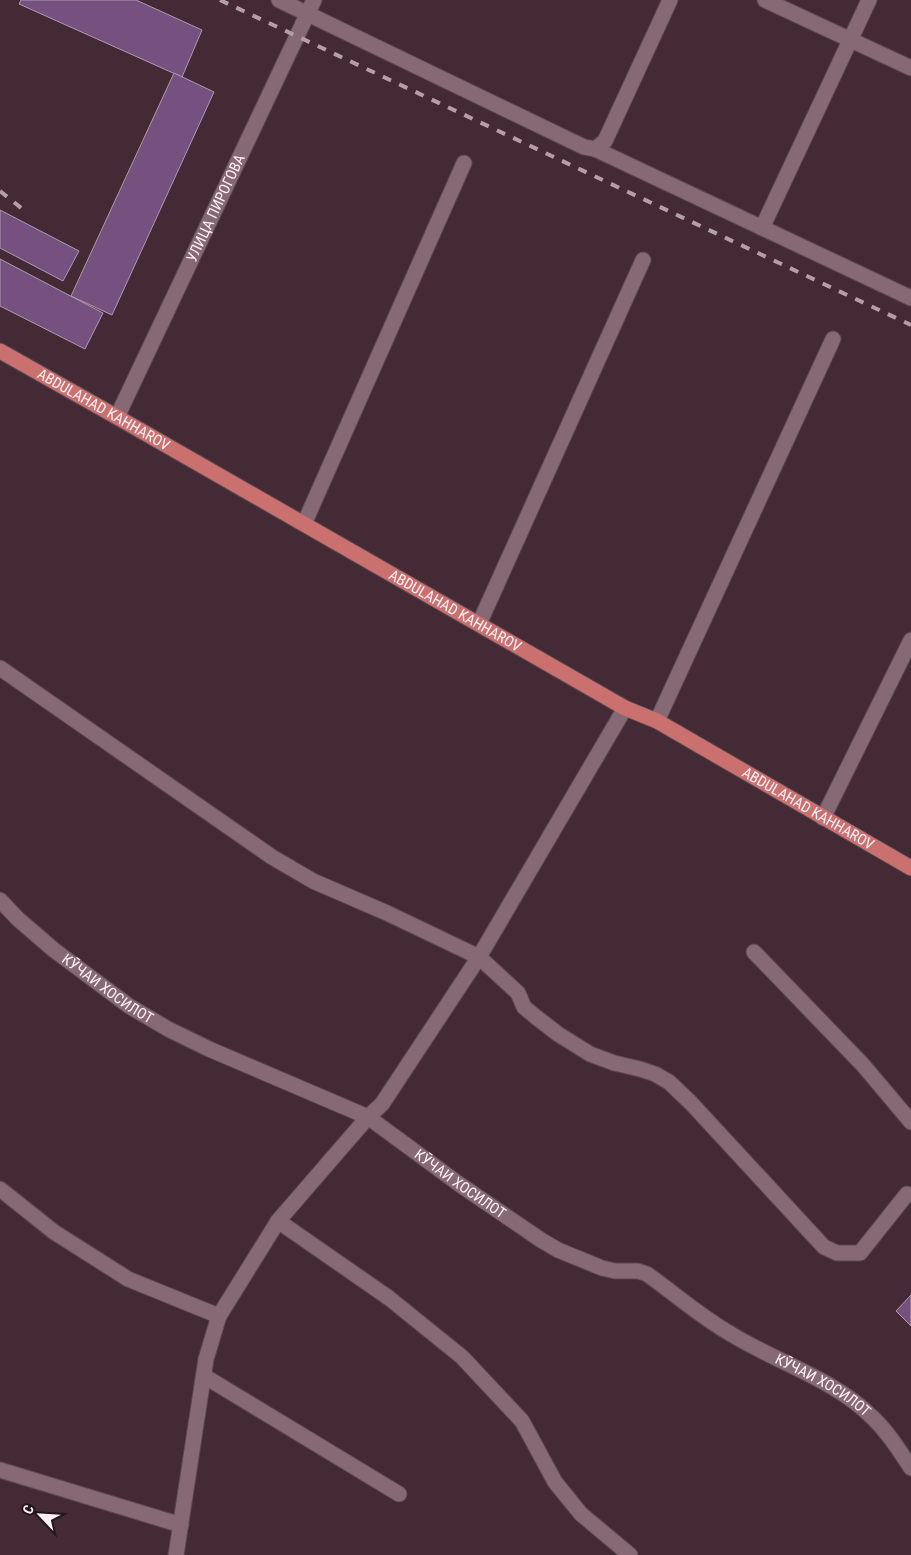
<svg xmlns="http://www.w3.org/2000/svg" width="911" height="1555" font-family="'Roboto Condensed',sans-serif">
<style>
.building{fill:#76507e;stroke:#ae9ab2}
.lines{fill:none;stroke-linecap:round;stroke-linejoin:round}
.minor-casing{stroke:#5c4750;stroke-width:17}
.major-casing{stroke:#5c4750;stroke-width:17}
.minor{stroke:#876975;stroke-width:15}
.major{stroke:#ca7170;stroke-width:15}
.rail{stroke:#b3a0a7;stroke-width:4;stroke-dasharray:9 9;stroke-linecap:butt}
.labels{text-anchor:middle;stroke-width:4.5;stroke-linejoin:round;paint-order:stroke}
.street-label{font-size:15px;fill:#fef0f5;stroke:#22161b}
</style>
<rect width="100%" height="100%" fill="#432a34"/>
<g class="building">
<path d="M21,0h115l66,30 -20,47 -163,-73z"/>
<path d="M174,73l40,19 -102,223 -41,-19z"/>
<path d="M0,210l79,41 -16,30 -63,-33z"/>
<path d="M0,259l103,54 -18,36 -85,-43z"/>
<path d="M911,1295v31l-15,-15z"/>
</g>
<g class="lines">
<defs>
<g id="minor">
<path d="M279,0l305,147 11,2 10,-8 65,-141"/>
<path d="M765,0l146,68"/>
<path d="M595,149l316,149"/>
<path d="M762,228l107,-228"/>
<path id="s1" d="M117,417l197,-417"/>
<path d="M304,524l160,-361"/>
<path d="M479,624l164,-364"/>
<path d="M0,668l272,189 41,24 74,32 92,44 39,36 6,14 12,10 22,17 32,20 24,9 26,6 15,5 14,8 22,21 133,144 13,6h23l47,-59"/>
<path d="M657,721l176,-382"/>
<path d="M823,818l88,-178"/>
<path id="s2" d="M0,900l18,19 36,31 75,56 39,23 41,20 159,68 91,67 82,56 17,10 44,18 13,3h23l9,3c28,20 54,43 84,60 45,28 103,45 141,83 16,15 27,33 39,51"/>
<path d="M754,952l109,113 48,57"/>
<path d="M0,1189l54,43 74,47 91,37"/>
<path d="M278,1221l111,77 73,59 60,64 33,61 26,32 49,41"/>
<path d="M204,1376l195,118"/>
<path d="M0,1470l181,55"/>
<path d="M176,1555l30,-196 13,-43 59,-95 90,-104 14,-13 97,-147 146,-249"/>
</g>
<g id="major">
<path id="s3" d="M0,351l117,66 508,291 32,13 254,147"/>
</g>
</defs>
<use href="#minor" class="minor-casing"/>
<use href="#major" class="major-casing"/>
<use href="#minor" class="minor"/>
<use href="#major" class="major"/>
<g class="rail">
<path d="M220,0l691,325"/>
<path d="M0,191l25,20"/>
</g>
</g>
<g class="labels">
<g class="street-label">
<text dy="5" stroke="none"><textPath href="#s1" startOffset="231">УЛИЦА ПИРОГОВА</textPath></text>
<text dy="5" stroke="none"><textPath href="#s3" startOffset="119">ABDULAHAD KAHHAROV</textPath></text>
<text dy="5" stroke="none"><textPath href="#s3" startOffset="524">ABDULAHAD KAHHAROV</textPath></text>
<text dy="5" stroke="none"><textPath href="#s3" startOffset="929">ABDULAHAD KAHHAROV</textPath></text>
<text dy="5" stroke="none"><textPath href="#s2" startOffset="140">КӮЧАИ ХОСИЛОТ</textPath></text>
<text dy="5" stroke="none"><textPath href="#s2" startOffset="545">КӮЧАИ ХОСИЛОТ</textPath></text>
<text dy="5" stroke="none"><textPath href="#s2" startOffset="965">КӮЧАИ ХОСИЛОТ</textPath></text>
</g>
</g>
<g transform="translate(40 1515) rotate(295)" stroke="#22161b" stroke-width="4" paint-order="stroke">
<path d="M0-4L9 19L0 12L-9 19Z" fill="#fef0f5"/>
<text y="-8" font-size="14" font-weight="bold" text-anchor="middle" fill="#fef0f5">С</text>
</g>
</svg>
